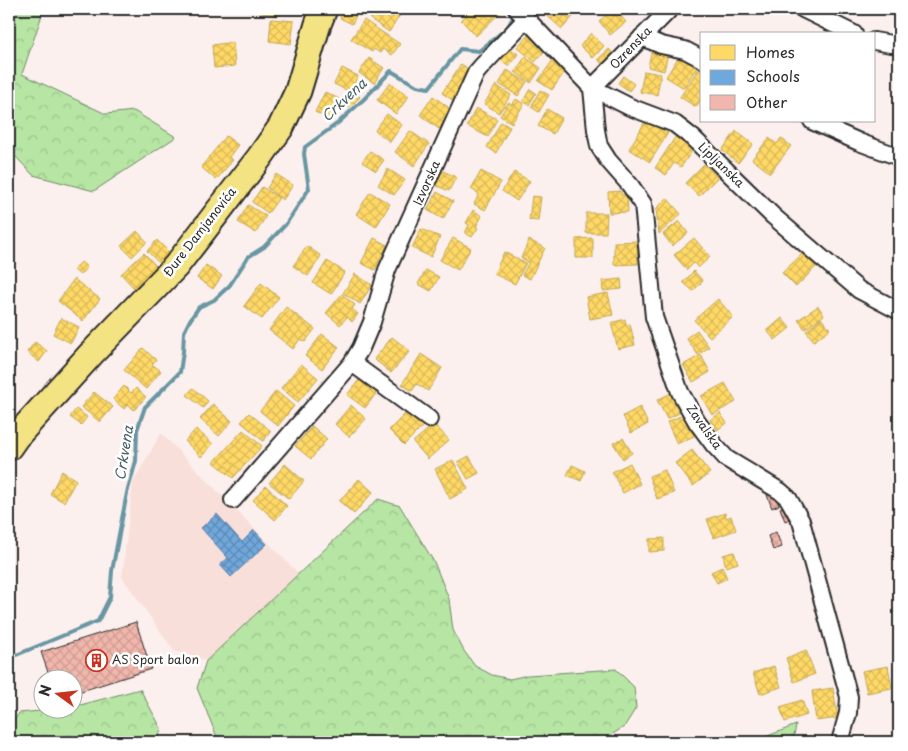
<svg xmlns="http://www.w3.org/2000/svg" width="908" height="751" font-family="'Playpen Sans',sans-serif">
<style>
.built{fill:#f9dfda}
.forest{fill:url(#forest-crowns);stroke:#708868}
.homes{fill:url(#homes-cross-hatch);stroke:#bfa554}
.schools{fill:url(#schools-cross-hatch);stroke:#5b82a7}
.lines{fill:none;stroke-linecap:round;stroke-linejoin:round}
.stream{stroke:#6896a2;stroke-width:4}
.building{fill:url(#building-cross-hatch);stroke:#2b2b2b}
.street-casing{stroke:#2b2b2b;stroke-width:20}
.primary-casing{stroke:#2b2b2b;stroke-width:29}
.street{stroke:#fff;stroke-width:16}
.primary{stroke:#f4e382;stroke-width:25}
.labels{text-anchor:middle;stroke-width:5;stroke-linejoin:round;paint-order:stroke}
.street-label{font-size:12px;fill:#2b2b2b;stroke:#fff}
.poi-label{font-size:12px;fill:#2b2b2b;stroke:#fff;text-anchor:start}
.water-label{font-size:14px;font-style:italic;fill:#4a6166;stroke:#fff}
</style>
<defs>
<pattern id="forest-crowns" width="20" height="18" patternUnits="userSpaceOnUse" patternTransform="scale(1.25)"><rect width="20" height="18" fill="#b6e5a4"/><path d="M2 6a3 3 0 1 1 6 0M12 15a3 3 0 1 1 6 0" fill="none" stroke="#9dc58d"/></pattern>
<pattern id="homes-cross-hatch" width="8" height="8" patternUnits="userSpaceOnUse" patternTransform="scale(1.25)"><rect width="8" height="8" fill="#ffd966"/><path d="M0 0l8 8M0 8l8-8" fill="none" stroke="#dbba59"/></pattern>
<pattern id="schools-cross-hatch" width="8" height="8" patternUnits="userSpaceOnUse" patternTransform="scale(1.25)"><rect width="8" height="8" fill="#6fa8dc"/><path d="M0 0l8 8M0 8l8-8" fill="none" stroke="#5b89b3"/></pattern>
<pattern id="building-cross-hatch" width="8" height="8" patternUnits="userSpaceOnUse" patternTransform="scale(1.25)"><rect width="8" height="8" fill="#f1b6ac"/><path d="M0 0l8 8M0 8l8-8" fill="none" stroke="#cf9d94"/></pattern>
</defs>
<rect width="100%" height="100%" fill="#fcf0ee"/>
<filter id="ink" filterUnits="userSpaceOnUse"><feTurbulence type="fractalNoise" baseFrequency=".02" numOctaves="2"/><feDisplacementMap in="SourceGraphic" scale="10" xChannelSelector="R" yChannelSelector="G"/><feConvolveMatrix kernelMatrix="1 2 1 2 8 2 1 2 1" color-interpolation-filters="sRGB"/></filter>
<g filter="url(#ink)">
<path class="built" d="M161,433l138,141 -93,87 -32,-10 -52,-74 11,-95z"/>
<g class="forest">
<path d="M9,9h35l-22,65 84,40 28,-3 42,26 -82,54 -61,-16 -17,-18 -7,-5z"/>
<path d="M378,499l22,7 34,56 15,37 4,31 11,21 11,15 17,9 18,4 18,-4 88,-6 18,18 2,21 -12,19 -24,15h-385l2,-5 -20,-49 9,-27z"/>
<path d="M140,689l21,39 -3,14h-149v-14l10,-15 53,-5 1,-1z"/>
<path d="M796,725l-3,17h-30l2,-5z"/>
</g>
<g class="homes">
<path d="M258,9h20l-1,7 -19,-4z"/>
<path d="M344,9l12,7 -4,8 -12,-6z"/>
<path d="M376,9h28l-15,23 -19,-13z"/>
<path d="M473,9h31l-28,27 -15,-16z"/>
<path d="M550,9h24l3,3 -15,17 -17,-15z"/>
<path d="M614,9h1l11,13 -16,13 -11,-14z"/>
<path d="M271,19l23,2 -3,23 -22,-3z"/>
<path d="M364,20l36,24 -8,11 -9,-6 -3,4 -6,-4 -2,3 -21,-13z"/>
<path d="M531,32l17,15 -13,15 -18,-15z"/>
<path d="M591,33l13,13 -11,12 -13,-12z"/>
<path d="M233,42l2,24 -21,2 -2,-23z"/>
<path d="M508,47l10,7 -9,12 -10,-7z"/>
<path d="M609,49l5,6 -11,10 -5,-6z"/>
<path d="M652,49l16,4 -4,18 -16,-4z"/>
<path d="M679,56l18,11 -13,21 -18,-11z"/>
<path d="M525,57l16,11 -10,15 -16,-11z"/>
<path d="M369,58l15,10 -10,15 -15,-10z"/>
<path d="M553,60l13,10 -14,20 -14,-9z"/>
<path d="M461,64l12,8 -19,29 -12,-8z"/>
<path d="M342,68l16,8 -8,16 -16,-8z"/>
<path d="M699,68l3,2v28l-6,9 -16,-10z"/>
<path d="M507,70l20,12 -9,14 -19,-12z"/>
<path d="M644,71l17,3 -4,21 -17,-3z"/>
<path d="M623,76l11,8 -5,7 -11,-8z"/>
<path d="M390,83l19,13 -13,18 -19,-14z"/>
<path d="M496,85l15,10 -12,18 -15,-9z"/>
<path d="M530,89l6,4 -7,12 -6,-4z"/>
<path d="M540,90l9,5 -10,17 -8,-5z"/>
<path d="M353,91l7,6 -11,11 -6,-6z"/>
<path d="M325,92l14,7 -10,20 -14,-7z"/>
<path d="M433,96l19,14 -13,19 -19,-14z"/>
<path d="M516,99l8,5 -12,19 -12,-7 8,-13 4,2z"/>
<path d="M476,108l21,11 -9,18 -21,-11z"/>
<path d="M547,109l15,9 -9,16 -15,-8z"/>
<path d="M387,114l15,11 -12,17 -15,-12z"/>
<path d="M646,120l22,13 -18,29 -21,-13z"/>
<path d="M501,122l9,5 -14,26 -9,-6z"/>
<path d="M410,131l19,13 -15,22 -19,-14z"/>
<path d="M736,131l17,13 -15,19 -16,-13z"/>
<path d="M226,136l12,9 -9,12 4,3 -17,20 -15,-13z"/>
<path d="M676,136l18,12 -13,19 -7,-4 -8,12 -11,-7z"/>
<path d="M769,138l8,6 4,-6 10,8 -21,27 -18,-14z"/>
<path d="M370,151l14,9 -8,11 -14,-9z"/>
<path d="M704,164l14,13 -19,19 -14,-13z"/>
<path d="M388,169l17,11 -11,15 -16,-10z"/>
<path d="M441,170l15,7 -7,14 -14,-6z"/>
<path d="M481,171l20,11 -16,28 -11,-6 5,-10 -8,-5z"/>
<path d="M514,172l16,9 -13,20 -15,-10z"/>
<path d="M276,174l17,11 -10,15 -16,-12z"/>
<path d="M262,187l17,11 -11,15 -16,-11z"/>
<path d="M621,191v4l6,-1 1,18 -19,1 -1,-21z"/>
<path d="M370,192l20,12 -14,23 -20,-13z"/>
<path d="M437,192l16,9 -10,18 -16,-9z"/>
<path d="M532,196l9,1 -3,24 -9,-1z"/>
<path d="M667,198l14,16 -22,20 -3,-25z"/>
<path d="M248,205l18,11 -10,17 -18,-11z"/>
<path d="M473,210l9,6 -6,11 2,1 -6,9 -7,-4 4,-8 -3,-2z"/>
<path d="M586,213h21l-1,20h-20z"/>
<path d="M679,221l9,12 -16,13 -9,-12z"/>
<path d="M421,229l19,8 -9,20 -19,-9z"/>
<path d="M137,231l10,11 -15,15 -11,-11z"/>
<path d="M374,238l13,7 -12,25 -14,-7z"/>
<path d="M453,238l18,10 -13,22 -18,-10z"/>
<path d="M593,238v20h-17v-19z"/>
<path d="M694,238l16,19 -12,11 -4,-5 -7,7 -13,-15z"/>
<path d="M157,240l13,13 -10,11 -13,-13z"/>
<path d="M529,240l16,8 -15,31 -8,-4 7,-13 -8,-4z"/>
<path d="M637,241l1,23 -24,1v-23z"/>
<path d="M307,246l14,10 -13,20 -15,-10z"/>
<path d="M504,252l22,11 -11,21 -21,-10z"/>
<path d="M144,253l13,14 -23,21 -13,-14z"/>
<path d="M803,253l13,14 -20,20 -14,-14z"/>
<path d="M327,261l18,11 -14,22 -18,-11z"/>
<path d="M81,262l6,5 -7,8 -6,-5z"/>
<path d="M206,265l16,11 -9,13 -16,-11z"/>
<path d="M426,270l13,7 -8,14 -13,-7z"/>
<path d="M694,271l9,10 -10,10 -10,-9z"/>
<path d="M355,274l17,11 -12,19 -17,-11z"/>
<path d="M74,279l26,20 -17,22 -25,-20z"/>
<path d="M621,279l1,10 -19,2 -1,-10z"/>
<path d="M261,283l18,14 -17,22 -18,-13z"/>
<path d="M608,293l5,22 -23,4 -4,-22z"/>
<path d="M342,294l13,11 -3,4 6,5 -6,8 -5,-5 -7,8 -14,-12z"/>
<path d="M718,299l15,18 -23,20 -16,-17z"/>
<path d="M818,306l6,9 -19,14 -7,-9z"/>
<path d="M286,307l29,22 -10,13 -5,-3 -7,10 -24,-19z"/>
<path d="M61,318l18,9 -8,16 -18,-9z"/>
<path d="M782,318l8,10 -15,12 -8,-9z"/>
<path d="M821,318l9,11 -16,12 -8,-10z"/>
<path d="M625,319l1,6 4,-1 5,21 -17,4 -7,-26z"/>
<path d="M697,330l12,17 -11,8 -12,-17z"/>
<path d="M322,334l17,13 -17,22 -17,-13z"/>
<path d="M392,337l18,14 -19,22 -17,-14z"/>
<path d="M35,342l12,9 -8,11 -12,-10z"/>
<path d="M143,348l13,12 -4,4 9,7 -15,18 -22,-19z"/>
<path d="M421,354l21,14 -14,23 -11,-7 -5,7 -10,-7z"/>
<path d="M701,355l9,17 -17,10 -10,-17z"/>
<path d="M301,364l17,14 -20,24 -17,-14z"/>
<path d="M362,376l17,14 -14,18 -18,-13z"/>
<path d="M725,383l11,19 -24,13 -11,-19z"/>
<path d="M124,386l7,7 5,-5 10,9 -12,13 -6,-6 -4,5 -11,-10z"/>
<path d="M193,388l15,13 -5,7 -16,-13z"/>
<path d="M9,389l6,7 -6,7z"/>
<path d="M276,391l18,15 -16,20 -18,-15z"/>
<path d="M94,392l19,15 -13,15 -19,-15z"/>
<path d="M673,392l10,19 -16,8 -10,-19z"/>
<path d="M213,404l19,17 -13,15 -19,-17z"/>
<path d="M351,405l15,14 -17,18 -14,-13z"/>
<path d="M640,407l8,17 -17,9 -8,-17z"/>
<path d="M76,409l11,8 -6,8 -11,-8z"/>
<path d="M410,409l15,15 -21,21 -15,-15z"/>
<path d="M249,413l22,18 -8,10 -22,-19z"/>
<path d="M720,413l7,10 -10,7 -7,-10z"/>
<path d="M685,414l9,22 -17,8 -10,-22z"/>
<path d="M434,424l15,16 -21,19 -15,-17z"/>
<path d="M312,426l15,13 -16,20 -16,-13z"/>
<path d="M196,429l17,15 -12,13 -16,-16z"/>
<path d="M243,430l19,16 -29,32 -19,-16z"/>
<path d="M623,438l9,15 -9,6 -10,-16z"/>
<path d="M692,450l18,23 -17,13 -18,-23z"/>
<path d="M469,456l10,17 -11,6 -10,-17z"/>
<path d="M453,460l15,29 -18,10 -15,-30z"/>
<path d="M630,463l10,21 -17,9 -11,-21z"/>
<path d="M285,464l19,17 -15,18 -20,-16z"/>
<path d="M572,465l13,6 -4,10 -14,-6z"/>
<path d="M665,470l9,23 -17,6 -8,-23z"/>
<path d="M62,471l14,9 -12,22 -14,-8z"/>
<path d="M359,479l14,13 -19,22 -15,-13z"/>
<path d="M266,486l21,20 -12,14 -22,-20z"/>
<path d="M725,513l1,5 5,-2 5,14 -22,8 -7,-19z"/>
<path d="M664,538v13l-15,1v-13z"/>
<path d="M734,552l4,11 -12,4 -3,-12z"/>
<path d="M722,567l5,11 -10,5 -6,-11z"/>
<path d="M806,650l9,24 -21,8 -8,-24z"/>
<path d="M774,666l7,21 -21,7 -7,-21z"/>
<path d="M888,666l4,22 -25,5 -5,-22z"/>
<path d="M833,688l5,30 -22,3 -4,-30z"/>
<path d="M802,700l5,15 -22,7 -5,-15z"/>
<path d="M887,738v4h-21v-3z"/>
</g>
<path class="schools" d="M217,514l25,28 12,-12 13,14 -36,33 -11,-12 8,-7 -27,-30z"/>
<g class="lines">
<path class="stream" d="M9,658l89,-37 12,-24 2,-26 8,-42 7,-36 9,-32 1,-31 8,-23 35,-35 3,-20 1,-20 6,-12 9,-13 15,-7 16,-15 18,-28 16,-10 22,-23 23,-35 -5,-35 1,-7 33,-24 26,-24 27,-28 26,15 12,2 31,-39 19,2 28,-23 8,-14"/>
</g>
<g class="building">
<path d="M774,493l5,12 -7,3 -5,-13z"/>
<path d="M788,504l6,13 -9,4 -5,-13z"/>
<path d="M776,532l6,15 -9,3 -5,-14z"/>
<path d="M136,622l15,47 -79,25v-16h-22l-9,-26z"/>
</g>
<g class="lines">
<defs>
<g id="street">
<path d="M517,9l75,79 38,19 45,17 18,14 80,78 86,74 40,21"/>
<path d="M803,9l51,25"/>
<path d="M642,37l19,8 24,5 17,9"/>
<path d="M874,41l17,3h8"/>
<path d="M592,88l4,42 3,16 9,14 22,25 13,19 11,113 26,75 17,30 17,23 13,14 53,32 8,7 13,23 48,176 -1,16 -8,29"/>
<path d="M592,88l78,-79"/>
<path d="M812,121l47,21 40,15"/>
<path d="M352,363l77,56"/>
<path d="M233,500l119,-137 9,-15 11,-26 15,-52 89,-197 6,-7 44,-47"/>
</g>
<path id="primary" d="M9,447l7,-10 75,-83 85,-88 84,-109 21,-30 17,-36 20,-67 6,-15"/>
</defs>
<use href="#street" class="street-casing"/>
<use href="#primary" class="primary-casing"/>
<use href="#street" class="street"/>
<use href="#primary" class="primary"/>
</g>
</g>
<defs>
<symbol id="building-ring" viewBox="-11 -11 22 22"><circle r="9.5" fill="#fff" stroke="#c8321e" stroke-width="1.5"/><path d="M-4-6H4V6H1V3H-1V6H-4ZM-2.5-4.3h1.7v1.8h-1.7ZM.8-4.3h1.7v1.8H.8ZM-2.5-1h1.7V.8h-1.7ZM.8-1h1.7V.8H.8Z" fill="#c8321e"/></symbol>
</defs>
<g fill-rule="evenodd">
<use href="#building-ring" x="84" y="648" width="25" height="25"/>
</g>
<g class="labels">
<g class="street-label">
<text transform="translate(631 48) rotate(-46)" y="4">Ozrenska</text>
<text transform="translate(721 165) rotate(44)" y="4">Lipljanska</text>
<text transform="translate(427 183) rotate(-66)" y="4">Izvorska</text>
<text transform="translate(200 232) rotate(-52)" y="4">Đure Damjanovića</text>
<text transform="translate(704 427) rotate(55)" y="4">Zavalska</text>
</g>
<g class="poi-label">
<text x="112" y="664">AS Sport balon</text>
</g>
<g class="water-label">
<text transform="translate(344 100) rotate(-43)" y="5">Crkvena</text>
<text transform="translate(124 453) rotate(-81)" y="5">Crkvena</text>
</g>
</g>
<rect width="908" height="751" fill="none" stroke="#fff" stroke-width="30"/>
<rect x="15" y="15" width="878" height="721" fill="none" stroke="#2b2b2b" stroke-width="2" filter="url(#ink)"/>
<rect x="700" y="32" width="175" height="90" fill="#ffffff" stroke="#aaaaaa"/>
<rect x="710" y="45" width="25" height="15" fill="#ffd966" stroke="#aaaaaa"/>
<text x="746" y="58" font-size="15" fill="#2b2b2b">Homes</text>
<rect x="710" y="70" width="25" height="15" fill="#6fa8dc" stroke="#aaaaaa"/>
<text x="746" y="82" font-size="15" fill="#2b2b2b">Schools</text>
<rect x="710" y="95" width="25" height="15" fill="#f1b6ac" stroke="#aaaaaa"/>
<text x="746" y="108" font-size="15" fill="#2b2b2b">Other</text>
<g transform="translate(58 694) rotate(285)"><circle r="24" fill="#ffffff" stroke="#aaaaaa"/>
<path d="M0-4L9 19L0 12L-9 19Z" fill="#c8321e"/>
<text y="-8" font-size="14" font-weight="bold" text-anchor="middle" fill="#2b2b2b">N</text>
</g>
</svg>
